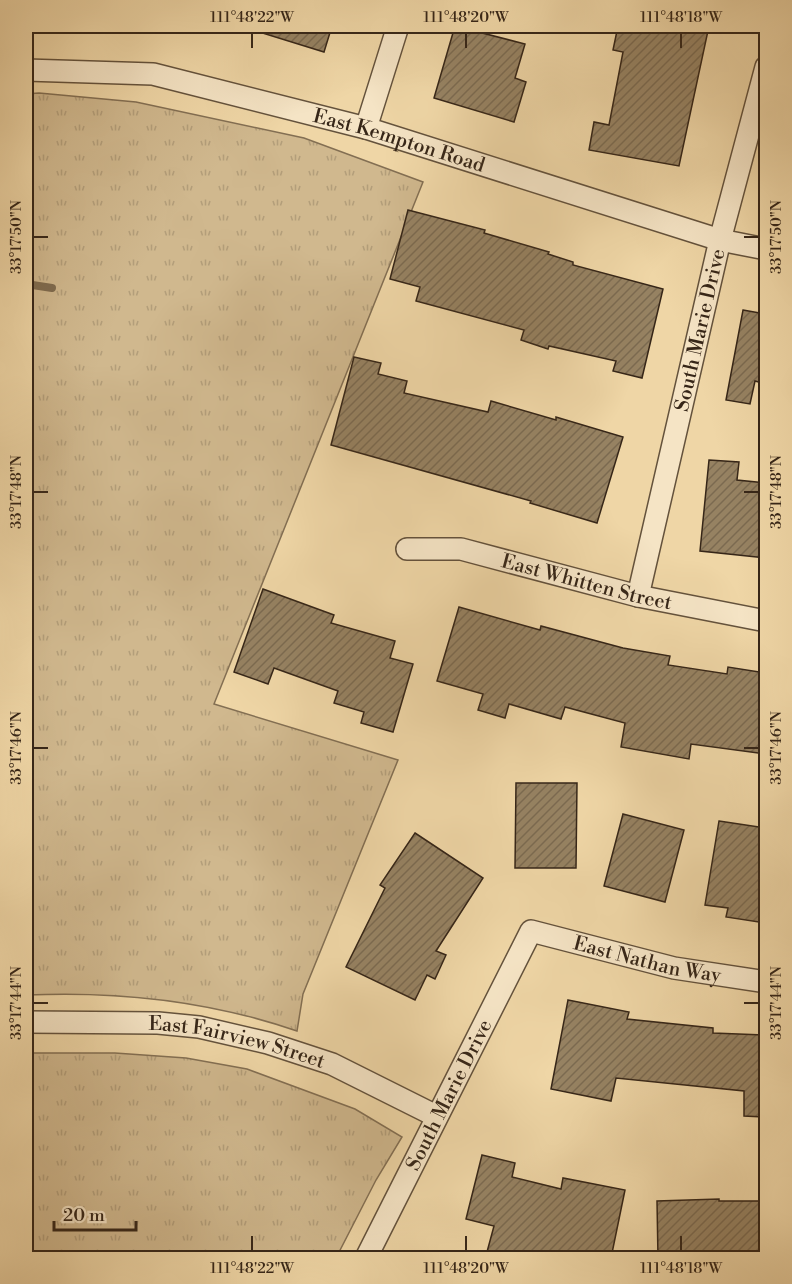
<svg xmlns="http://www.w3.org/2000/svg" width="792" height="1284" font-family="'Libre Bodoni',serif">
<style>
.park{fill:url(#park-tufts);stroke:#836f53;stroke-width:1.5}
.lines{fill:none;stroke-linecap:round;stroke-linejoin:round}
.stream{stroke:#7f6c50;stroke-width:8}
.building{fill:url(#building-hatch);stroke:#362618;stroke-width:1.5}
.street-casing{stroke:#64523c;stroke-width:24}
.street{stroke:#f5e4c5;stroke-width:21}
.ticks{fill:none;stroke:#362618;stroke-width:2}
.labels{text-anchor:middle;stroke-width:6;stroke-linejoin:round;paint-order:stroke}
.street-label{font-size:20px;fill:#362618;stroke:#f5e4c5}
.neatline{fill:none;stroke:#362618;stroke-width:2}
.ticks-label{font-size:15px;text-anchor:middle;fill:#362618}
</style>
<defs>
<pattern id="park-tufts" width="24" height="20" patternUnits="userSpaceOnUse" patternTransform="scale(1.5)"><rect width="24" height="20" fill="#d0b88e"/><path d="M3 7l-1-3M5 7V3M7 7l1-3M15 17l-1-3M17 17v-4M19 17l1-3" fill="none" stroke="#b39e7a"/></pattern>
<pattern id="building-hatch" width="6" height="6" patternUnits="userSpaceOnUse" patternTransform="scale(1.5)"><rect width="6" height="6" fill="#968262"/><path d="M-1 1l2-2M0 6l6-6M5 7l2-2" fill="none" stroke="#7b6a50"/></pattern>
</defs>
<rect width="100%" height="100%" fill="#efd6a6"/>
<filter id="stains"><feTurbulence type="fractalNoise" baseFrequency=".00333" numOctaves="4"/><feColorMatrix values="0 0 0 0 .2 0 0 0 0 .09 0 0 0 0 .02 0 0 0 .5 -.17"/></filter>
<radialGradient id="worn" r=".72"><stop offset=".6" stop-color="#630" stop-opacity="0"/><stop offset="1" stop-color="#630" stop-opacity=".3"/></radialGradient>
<g class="park">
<path d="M39,93l97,9 168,36 119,44 -209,522 184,56 -95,234 -6,37c-87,-30 -180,-40 -271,-36v-901z"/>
<path d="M26,1053h89l71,5 61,11 108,40 47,28 -26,43 -40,78h-310z"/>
</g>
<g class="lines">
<path class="stream" d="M26,284l26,4"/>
</g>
<g class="building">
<path d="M257,26h75l-8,26 -68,-21z"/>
<path d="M455,26l70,18 -10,34 11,4 -12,40 -80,-24z"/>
<path d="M618,26h91l-30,140 -90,-16 5,-28 15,3 14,-73 -10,-2z"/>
<path d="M408,210l77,20 -1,3 65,19 -1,2 25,8v3l90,24 -21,89 -29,-7 3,-10 -67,-15 -1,3 -27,-9 3,-10 -108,-29 4,-14 -30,-8z"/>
<path d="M743,310l23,4v70l-11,-3 -5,23 -24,-4z"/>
<path d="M354,357l27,6 -3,11 29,7 -3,12 84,19 3,-11 65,19v-3l67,20 -26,86 -67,-20 1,-2 -200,-56z"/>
<path d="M709,460l30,2 -2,18 29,3v75l-66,-7z"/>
<path d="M263,589l71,26 -3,8 64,18 -5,17 23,6 -20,68 -32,-9 3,-11 -30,-9 4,-12 -64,-23 -6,16 -34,-12z"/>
<path d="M459,607l81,23 1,-4 82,22 47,8 -2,9 59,9 1,-7 38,6v81l-75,-10 -2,15 -68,-12 4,-24 -60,-16 -4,12 -52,-15 -4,14 -27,-8 5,-16 -46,-13z"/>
<path d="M516,783h61l-1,85h-61z"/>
<path d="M623,814l61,16 -19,72 -61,-16z"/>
<path d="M719,821l47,7v95l-40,-6 2,-9 -23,-3z"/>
<path d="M415,833l68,45 -47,73 10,4 -11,24 -8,-4 -12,25 -69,-33 39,-79 -5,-3z"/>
<path d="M568,1000l61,12 -2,7 86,9v5l53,2v82l-22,-1v-25l-128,-13 -5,23 -60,-12z"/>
<path d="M482,1155l33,8 -3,14 49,12 2,-11 62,12 -14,68h-95l-29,-6 7,-26 -28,-7z"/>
<path d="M719,1199v2h47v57h-108l-1,-57z"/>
</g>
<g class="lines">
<defs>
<g id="street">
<path id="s1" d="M26,70l127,4 213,54 354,112 46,9"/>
<path d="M366,128l32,-102"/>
<path id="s2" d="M407,549h54l177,47 128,25"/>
<path id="s3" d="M638,596l82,-356 46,-173"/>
<path id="s4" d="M26,1022l132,1 41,4 69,16 64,21 104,52"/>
<path id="s5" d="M366,1258l165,-327 143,37 92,14"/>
</g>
</defs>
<use href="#street" class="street-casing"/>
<use href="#street" class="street"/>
</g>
<path class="ticks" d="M252,33v15M466,33v15M681,33v15M33,237h15M744,237h15M33,492h15M744,492h15M33,748h15M744,748h15M33,1003h15M744,1003h15M252,1236v15M466,1236v15M681,1236v15"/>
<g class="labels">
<g class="street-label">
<text dy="7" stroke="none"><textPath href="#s1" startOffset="382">East Kempton Road</textPath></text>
<text dy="7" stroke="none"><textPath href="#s3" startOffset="273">South Marie Drive</textPath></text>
<text dy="7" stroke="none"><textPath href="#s2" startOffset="184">East Whitten Street</textPath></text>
<text dy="7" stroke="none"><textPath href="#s5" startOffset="486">East Nathan Way</textPath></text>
<text dy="7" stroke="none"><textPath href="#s4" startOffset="213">East Fairview Street</textPath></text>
<text dy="7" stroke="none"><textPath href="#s5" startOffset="183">South Marie Drive</textPath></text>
</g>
</g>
<rect width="792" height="1284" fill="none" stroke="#efd6a6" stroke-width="66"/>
<path d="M54 1221v9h82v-9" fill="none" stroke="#362618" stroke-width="3"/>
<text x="63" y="1221" font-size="18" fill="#362618" stroke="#f5e4c5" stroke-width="4.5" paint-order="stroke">20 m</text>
<rect x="33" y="33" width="726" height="1218" class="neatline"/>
<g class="ticks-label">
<text x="252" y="22">111°48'22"W</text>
<text x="466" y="22">111°48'20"W</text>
<text x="681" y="22">111°48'18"W</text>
<text transform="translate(16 237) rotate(-90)" y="5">33°17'50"N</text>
<text transform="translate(776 237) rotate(-90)" y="5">33°17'50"N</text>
<text transform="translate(16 492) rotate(-90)" y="5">33°17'48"N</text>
<text transform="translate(776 492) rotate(-90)" y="5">33°17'48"N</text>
<text transform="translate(16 748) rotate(-90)" y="5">33°17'46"N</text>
<text transform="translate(776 748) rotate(-90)" y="5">33°17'46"N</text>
<text transform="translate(16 1003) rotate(-90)" y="5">33°17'44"N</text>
<text transform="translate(776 1003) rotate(-90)" y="5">33°17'44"N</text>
<text x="252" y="1273">111°48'22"W</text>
<text x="466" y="1273">111°48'20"W</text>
<text x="681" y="1273">111°48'18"W</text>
</g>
<rect width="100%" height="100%" filter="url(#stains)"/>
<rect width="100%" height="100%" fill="url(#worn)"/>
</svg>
